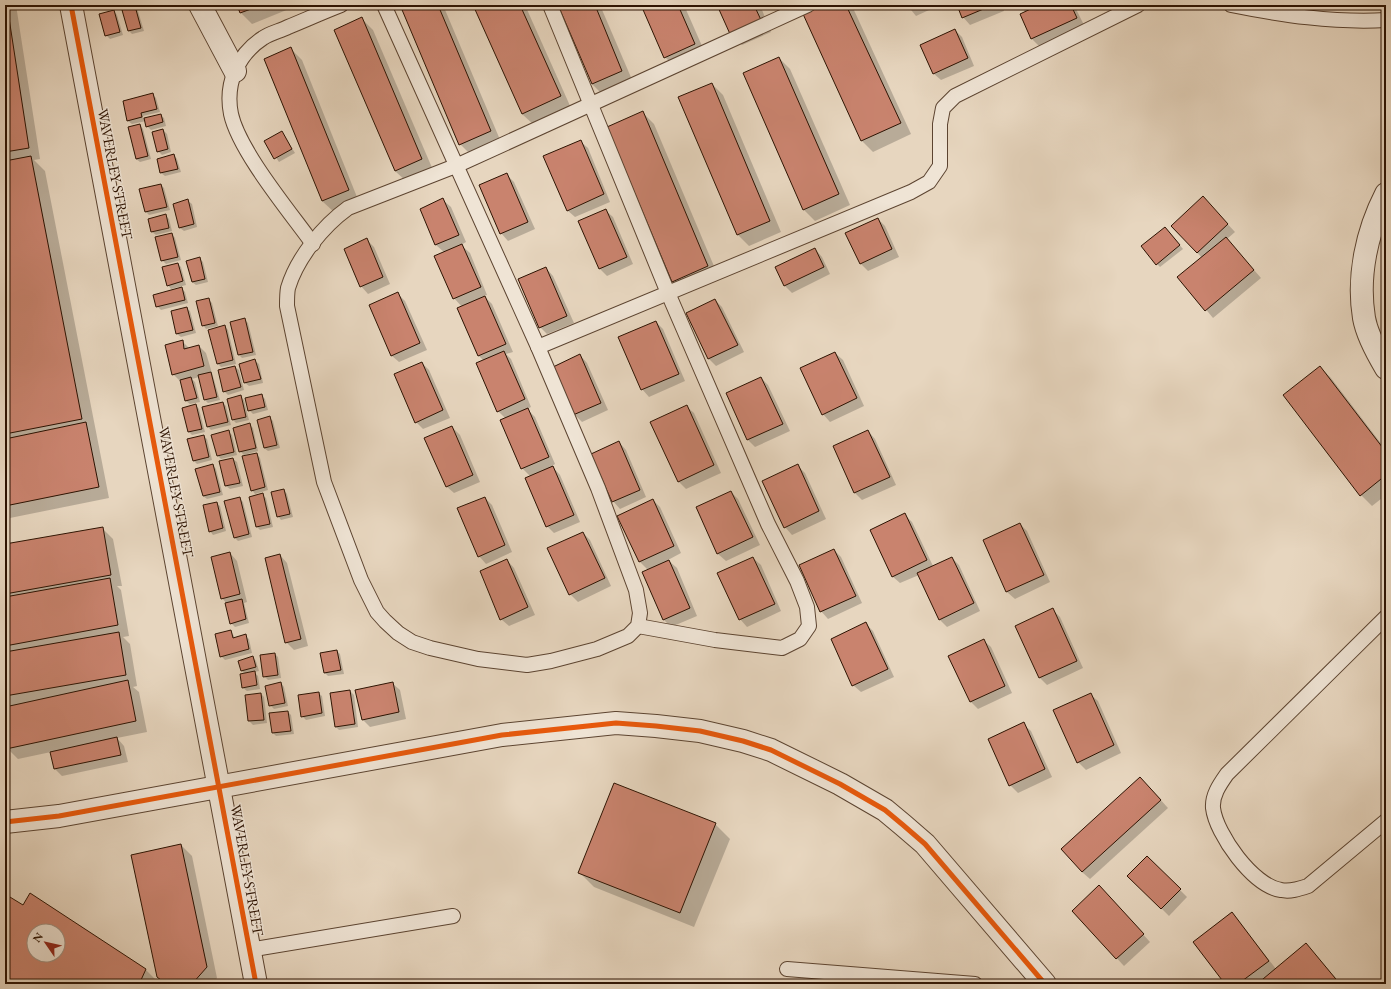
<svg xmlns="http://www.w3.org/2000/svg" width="1391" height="989" font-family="'EB Garamond',serif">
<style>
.shadow{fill:#0003;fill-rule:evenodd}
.building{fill:#c9836e;stroke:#2d1302;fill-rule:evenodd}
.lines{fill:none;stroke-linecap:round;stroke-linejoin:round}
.service-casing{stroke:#5c4431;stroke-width:16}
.minor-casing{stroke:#5c4431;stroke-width:24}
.tertiary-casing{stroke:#5c4431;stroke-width:24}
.service{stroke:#efe4d5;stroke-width:14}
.minor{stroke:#efe4d5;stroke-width:22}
.tertiary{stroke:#efe4d5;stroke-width:22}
.cycleway-casing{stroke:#efe4d5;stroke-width:8}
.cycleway{stroke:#e8590c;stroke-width:5}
.labels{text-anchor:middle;stroke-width:3;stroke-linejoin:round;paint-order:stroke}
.street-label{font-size:15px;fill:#2d1302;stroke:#efe4d5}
</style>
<rect width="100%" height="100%" fill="#e7d6bf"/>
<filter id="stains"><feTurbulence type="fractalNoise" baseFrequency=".005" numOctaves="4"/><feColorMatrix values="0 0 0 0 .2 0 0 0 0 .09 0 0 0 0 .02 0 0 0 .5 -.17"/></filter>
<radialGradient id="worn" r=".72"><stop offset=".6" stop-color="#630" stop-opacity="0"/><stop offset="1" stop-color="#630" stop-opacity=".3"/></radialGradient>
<g class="shadow">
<path d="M5,5h11l24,154 -6,1 11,11 64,327 -104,21z"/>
<path d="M119,5h14l-10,3z"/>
<path d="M238,5h49l2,4 -37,15 -11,-11z"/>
<path d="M401,5h42l58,137 -30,13 -11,-11z"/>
<path d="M474,5h51l46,103 -37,17 -12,-11z"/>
<path d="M559,5h41l33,77 -30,13 -11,-11z"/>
<path d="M642,5h42l22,50 -30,13 -11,-11z"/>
<path d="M718,5h42l11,27 -29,13 -11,-11z"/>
<path d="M825,5h25l3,3 58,126 -38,18 -11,-11 -58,-126z"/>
<path d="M907,5h33l-24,11z"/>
<path d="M958,5h44l2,6 -34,14 -7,-8z"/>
<path d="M1019,5h55l10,20 -45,21 -7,-7 -11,-24 5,-3z"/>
<path d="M135,7l3,4 6,20 -12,3 -3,-3z"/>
<path d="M114,11l3,4 6,20 -13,4 -4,-4z"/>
<path d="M362,19l11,11 60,140 -26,12 -12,-11z"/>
<path d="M955,30l7,7 12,29 -33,14 -8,-7z"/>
<path d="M291,49l11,11 57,142 -25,10 -12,-11 -57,-142z"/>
<path d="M779,58l11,11 60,136 -35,16 -11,-11 -59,-137z"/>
<path d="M712,84l11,11 58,137 -32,14 -11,-11 -58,-137z"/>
<path d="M153,95l3,3 4,14 -17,4 1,3 16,-4 4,3 2,8 -15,4 -4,-4 -1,-5 -14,3 -4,-3z"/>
<path d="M643,113l11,11 65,154 -35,15 -12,-12z"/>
<path d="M140,125l3,4 8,30 -11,3 -4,-3z"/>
<path d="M163,130l4,4 4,18 -9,3 -4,-4z"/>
<path d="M282,132l13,21 -16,9 -14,-21z"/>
<path d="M580,141l8,7 22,54 -35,15 -8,-7z"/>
<path d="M174,155l3,4 4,13 -16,4 -4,-3 -3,-14z"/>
<path d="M507,175l7,7 21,47 -27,12 -7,-8z"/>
<path d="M161,185l3,3 6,22 -21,5 -3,-3z"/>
<path d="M443,200l8,7 15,35 -5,3 9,8 17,42 -3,1 8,8 21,48 -7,2 5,5 20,48 -4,2 8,8 20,47 -3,2 8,9 20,47 -26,11 -7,-7 -16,-49 -9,-9 -16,-49 -8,-8 -14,-50 -5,-5 -20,-48 3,-1 -8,-9 -9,-45 -9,-8 -15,-36z"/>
<path d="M188,201l4,3 5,23 -13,4 -4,-3z"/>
<path d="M1210,205l25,27 -8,7 34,39 -48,40 -34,-41 23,-19 -29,-32z"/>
<path d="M605,210l8,7 20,47 -26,12 -7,-7z"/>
<path d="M165,215l4,4 3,12 -16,4 -4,-3 -2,-12z"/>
<path d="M878,219l7,7 14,31 -31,14 -7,-7z"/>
<path d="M1168,231l15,18 -23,18 -3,-3z"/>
<path d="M172,234l3,4 6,22 -15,4 -4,-4z"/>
<path d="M367,240l7,7 16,37 -22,10 -7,-8z"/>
<path d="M815,249l7,8 8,17 -38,19 -8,-8z"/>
<path d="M199,258l4,4 5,20 -12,3 -4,-3z"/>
<path d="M178,264l3,3 5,18 -15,4 -3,-4z"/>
<path d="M546,268l7,8 21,47 -27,11 -7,-7z"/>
<path d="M181,288l4,4 3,11 -27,7 -4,-4z"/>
<path d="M398,294l7,7 22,49 -28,12 -8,-7z"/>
<path d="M208,299l4,4 6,23 -12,3 -3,-4z"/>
<path d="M715,300l7,7 22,45 -28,14 -7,-7 -22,-45z"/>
<path d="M186,308l4,3 6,22 -15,4 -4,-3 -5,-22z"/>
<path d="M244,319l4,4 8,32 -14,3 -3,-3 -8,-32z"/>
<path d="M656,322l7,7 22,52 -36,16 -7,-8z"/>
<path d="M225,326l3,4 8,34 -15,3 -3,-3z"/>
<path d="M182,341l7,7 10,-2 7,7 14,47 -12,3 -3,-3 -6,-23 -7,2 3,3 5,20 -10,2 -4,-3 -5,-19 -8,-8z"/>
<path d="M835,353l8,7 21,46 -34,16 -7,-8z"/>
<path d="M580,355l7,8 21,47 -26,12 -8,-8z"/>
<path d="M255,361l4,3 4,19 -14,3 -4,-3 -5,-18z"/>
<path d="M422,363l7,7 21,48 -27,11 -7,-7z"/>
<path d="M235,367l4,3 5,20 -16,5 -4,-4z"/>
<path d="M1320,367l11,11 55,72v45l-14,11 -11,-11z"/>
<path d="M761,378l7,7 22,46 -35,16 -7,-7 -21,-46z"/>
<path d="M261,395l4,4 3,11 -15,4 -4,-4z"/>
<path d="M240,396l4,4 5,20 -13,3 -3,-3z"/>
<path d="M223,403l3,3 5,19 -20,5 -3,-3 -5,-19z"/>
<path d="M196,405l3,4 6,23 -13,3 -3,-3z"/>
<path d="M686,406l8,7 27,60 -35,16 -7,-7z"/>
<path d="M270,418l3,3 7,27 -12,3 -4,-3z"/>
<path d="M249,424l4,4 5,23 -14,4 -4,-4z"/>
<path d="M452,427l8,8 20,47 -26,11 -8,-7z"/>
<path d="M868,431l7,8 21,46 -34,15 -7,-7 -21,-46z"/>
<path d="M229,432l3,3 5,20 -16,4 -3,-3 -6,-20z"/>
<path d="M203,436l4,3 5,21 -15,4 -3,-3 -6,-21z"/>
<path d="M619,442l7,8 20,47 -26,12 -7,-8z"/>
<path d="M257,454l3,4 8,32 -13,4 -3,-4z"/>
<path d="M233,459l4,3 6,24 -13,3 -4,-3 -6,-24z"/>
<path d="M213,465l3,4 7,26 -16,4 -4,-3z"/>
<path d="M797,465l8,8 21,46 -34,16 -7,-8z"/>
<path d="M284,490l3,4 6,23 -12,3 -3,-4z"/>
<path d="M731,492l7,7 22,46 -34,16 -8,-7 -21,-46z"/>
<path d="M262,495l4,3 7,29 -13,3 -3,-3 -7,-29z"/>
<path d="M485,498l7,7 20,47 -26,12 -7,-8z"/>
<path d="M240,499l3,3 9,35 -14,4 -4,-4z"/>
<path d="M653,500l7,7 21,46 -13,7 9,8 20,48 -26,11 -8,-8 -15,-49 -8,-8 -21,-46z"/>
<path d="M216,503l4,3 6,25 -13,4 -3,-4z"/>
<path d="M905,515l7,7 21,44 19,-8 7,7 21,46 -33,16 -8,-8 -20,-44 -19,8 -8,-7z"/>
<path d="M1020,524l7,7 23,51 -35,17 -8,-7 -23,-52z"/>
<path d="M102,528l11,11 9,47h-5l4,4 8,46 -6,1 7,7 7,42 -4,1 6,5 8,40 -30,6 7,8 4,16 -66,14 -7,-7 -4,-17 -33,7 -11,-11 -2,-9v-31l6,-2 -6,-6v-155z"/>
<path d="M583,533l7,7 21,46 -33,16 -8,-8z"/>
<path d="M834,550l7,7 21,46 -34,16 -7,-8z"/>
<path d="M230,553l7,8 10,41 -3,1 5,20 -14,4 -4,-4 -4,-19 -5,-6z"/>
<path d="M280,555l7,8 21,83 -14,4 -8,-8z"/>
<path d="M753,558l8,7 20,46 -34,16 -7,-8z"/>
<path d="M507,560l7,8 21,47 -26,11 -8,-7z"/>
<path d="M1053,610l7,7 23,51 -36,17 -7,-7 -23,-52z"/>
<path d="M866,624l7,7 21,46 -33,15 -8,-7z"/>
<path d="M231,631l4,7 10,-2 4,3 3,14 -27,7 -4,-4z"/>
<path d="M983,640l8,7 21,46 -34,16 -7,-7 -21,-46z"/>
<path d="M337,651l3,3 4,20 -16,2 -3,-3z"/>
<path d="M275,654l3,3 3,21 -13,2 -4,-4z"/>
<path d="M253,657l3,4 3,10 -5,1 4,4 2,13 -13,2 -4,-3 2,-14 -3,-3 -2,-10z"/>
<path d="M281,683l3,4 4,19 -14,3 -4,-4z"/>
<path d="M392,683l8,7 6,29 -36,8 -7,-7z"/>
<path d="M350,691l4,4 4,32 -19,3 -3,-3z"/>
<path d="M318,693l4,3 3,20 -19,4 -4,-4z"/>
<path d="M261,694l3,3 3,26 -14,2 -4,-4 -2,-25z"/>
<path d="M1090,694l8,7 23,52 -35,17 -8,-8z"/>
<path d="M288,712l3,3 3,19 -18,2 -3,-3z"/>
<path d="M1023,724l8,7 21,46 -34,16 -8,-8z"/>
<path d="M1148,786l20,22 -78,71 -8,-7z"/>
<path d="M715,824l15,15 -36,88 -100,-40 -15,-15z"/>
<path d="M181,845l11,11 25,122 -5,6h-47l-7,-7z"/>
<path d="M1147,857l40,40 -18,19 -40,-40z"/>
<path d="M31,894l115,76 14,14h-155v-89l18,12zM34,931h24v24h-24z"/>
<path d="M1107,894l43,48 -26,24 -51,-55z"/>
<path d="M1232,913l44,56 30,-25 35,40h-83l4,-3 -2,-1 -5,4h-29z"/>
</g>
<g class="building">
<path d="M5,5h2l22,143 -24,4z"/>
<path d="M237,5h25l-22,8z"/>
<path d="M400,5h38l53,126 -32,14z"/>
<path d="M473,5h47l41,91 -39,18z"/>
<path d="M558,5h37l27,66 -30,13z"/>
<path d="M641,5h37l17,39 -31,14z"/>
<path d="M717,5h37l7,15 -31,14z"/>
<path d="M823,5h23l55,118 -40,18 -58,-127z"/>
<path d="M957,5h36l-31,13z"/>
<path d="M1039,5h32l6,13 -46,21 -11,-25z"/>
<path d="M135,6l6,22 -13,3 -6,-21z"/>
<path d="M114,10l6,22 -15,4 -6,-22z"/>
<path d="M362,17l60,142 -27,12 -61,-141z"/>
<path d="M955,29l13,29 -35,16 -13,-29z"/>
<path d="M291,47l58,143 -27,11 -58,-142z"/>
<path d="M779,57l60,137 -36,16 -60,-137z"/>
<path d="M712,83l58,138 -33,14 -59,-138z"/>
<path d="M153,93l4,16 -16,4 1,4 -15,4 -4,-20z"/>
<path d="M643,111l65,155 -36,16 -65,-155z"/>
<path d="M161,114l2,8 -17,5 -2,-9z"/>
<path d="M140,124l8,32 -12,3 -8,-32z"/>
<path d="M163,129l5,20 -11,3 -5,-20z"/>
<path d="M282,131l10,18 -18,10 -10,-18z"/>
<path d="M581,140l23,54 -37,17 -24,-55z"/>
<path d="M174,154l4,15 -18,4 -3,-14z"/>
<path d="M31,156l51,263 -77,15v-273z"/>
<path d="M507,173l21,49 -28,12 -21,-49z"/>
<path d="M161,184l6,23 -22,5 -6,-23z"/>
<path d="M1203,196l25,28 -31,29 -26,-27z"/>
<path d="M443,198l16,37 -24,10 -15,-36z"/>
<path d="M188,199l6,25 -15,4 -6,-24z"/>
<path d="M606,209l21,48 -28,12 -21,-48z"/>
<path d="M166,214l3,14 -18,4 -3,-13z"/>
<path d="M878,218l14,31 -32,15 -15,-31z"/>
<path d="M1165,227l15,18 -24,20 -15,-19z"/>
<path d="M172,233l6,24 -17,4 -6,-24z"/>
<path d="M1226,237l28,33 -49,41 -28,-34z"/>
<path d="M367,238l16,39 -23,10 -16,-38z"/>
<path d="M462,244l19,43 -28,12 -19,-43z"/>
<path d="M815,248l9,19 -40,19 -9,-19z"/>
<path d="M200,257l5,22 -13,3 -6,-21z"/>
<path d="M178,263l5,18 -16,5 -5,-19z"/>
<path d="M546,267l21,49 -28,12 -21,-49z"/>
<path d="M182,287l3,13 -29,7 -3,-12z"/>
<path d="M398,292l22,51 -29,13 -22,-51z"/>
<path d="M485,296l21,48 -28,12 -21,-48z"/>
<path d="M209,298l6,25 -13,3 -6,-25z"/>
<path d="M715,299l23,46 -30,14 -22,-46z"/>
<path d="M187,307l6,23 -17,4 -5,-23z"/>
<path d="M245,318l8,34 -15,3 -8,-33z"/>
<path d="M656,321l23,53 -38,16 -23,-53z"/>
<path d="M225,325l8,35 -16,4 -9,-34z"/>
<path d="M183,340l1,9 15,-4 5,21 -32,9 -7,-30z"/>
<path d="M504,351l21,48 -28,13 -21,-49z"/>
<path d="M835,352l22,46 -35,17 -22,-47z"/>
<path d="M580,354l21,49 -28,12 -20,-48z"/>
<path d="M255,359l6,20 -17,4 -5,-19z"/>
<path d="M422,362l21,48 -28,13 -21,-49z"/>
<path d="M235,366l6,21 -18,5 -5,-22z"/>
<path d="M1320,366l66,86v23l-26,21 -77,-101z"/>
<path d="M211,372l6,25 -13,3 -6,-25z"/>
<path d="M191,377l6,21 -12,3 -5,-21z"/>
<path d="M761,377l22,47 -36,16 -21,-47z"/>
<path d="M262,394l3,13 -17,4 -3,-13z"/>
<path d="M241,395l5,22 -14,3 -5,-21z"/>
<path d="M223,402l5,20 -21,5 -5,-20z"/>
<path d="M196,404l6,25 -14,3 -6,-24z"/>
<path d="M687,405l27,60 -36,17 -28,-60z"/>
<path d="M528,408l21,49 -28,12 -21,-49z"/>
<path d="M270,416l7,29 -13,3 -7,-28z"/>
<path d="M86,422l13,65 -94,19v-67z"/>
<path d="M250,423l6,25 -17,4 -6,-24z"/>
<path d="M452,426l21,49 -27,12 -22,-49z"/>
<path d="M229,430l5,22 -17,4 -6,-21z"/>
<path d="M868,430l22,47 -36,16 -21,-47z"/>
<path d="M204,435l5,22 -16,4 -6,-22z"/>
<path d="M619,441l21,49 -28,12 -21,-48z"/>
<path d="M257,453l8,34 -14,4 -9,-35z"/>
<path d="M233,458l7,25 -15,3 -6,-25z"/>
<path d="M213,464l7,28 -17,4 -8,-27z"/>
<path d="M798,464l21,47 -35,17 -22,-47z"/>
<path d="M553,466l21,49 -28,12 -21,-49z"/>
<path d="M284,489l6,25 -13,3 -6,-25z"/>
<path d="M731,491l22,46 -36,17 -21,-47z"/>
<path d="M263,493l7,31 -14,3 -7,-30z"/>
<path d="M240,497l9,37 -15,4 -10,-37z"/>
<path d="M485,497l20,48 -27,12 -21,-49z"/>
<path d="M653,499l21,47 -35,16 -22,-46z"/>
<path d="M217,502l6,26 -14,4 -6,-27z"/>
<path d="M905,513l22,47 -35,17 -22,-47z"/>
<path d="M1020,523l24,52 -38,17 -23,-52z"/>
<path d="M103,527l8,48 -106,19v-50z"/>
<path d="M583,532l22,46 -36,17 -22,-47z"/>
<path d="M834,549l22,47 -36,16 -21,-47z"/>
<path d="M230,552l10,42 -19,5 -10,-42z"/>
<path d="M280,554l21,85 -16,4 -20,-85z"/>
<path d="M753,557l22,47 -36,16 -22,-47z"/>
<path d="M952,557l22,46 -35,17 -22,-47z"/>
<path d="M507,559l21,48 -28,13 -20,-49z"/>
<path d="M669,560l21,48 -27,12 -21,-48z"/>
<path d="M110,578l8,47 -113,21v-49z"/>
<path d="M242,599l4,20 -16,5 -5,-21z"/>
<path d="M1053,608l24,53 -38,17 -24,-52z"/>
<path d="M866,622l22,47 -36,17 -21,-47z"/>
<path d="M231,630l2,8 13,-4 3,15 -29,8 -5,-23z"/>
<path d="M119,632l7,43 -121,21v-44z"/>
<path d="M984,639l21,47 -35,16 -22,-46z"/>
<path d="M337,650l4,20 -17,3 -4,-20z"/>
<path d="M275,653l3,22 -15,2 -3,-22z"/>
<path d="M253,656l3,11 -15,4 -3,-10z"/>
<path d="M255,671l2,14 -15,3 -2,-14z"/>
<path d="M128,680l8,41 -130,28 -1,-42z"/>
<path d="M281,682l4,21 -16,3 -4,-20z"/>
<path d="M393,682l6,30 -37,8 -7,-30z"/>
<path d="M350,690l5,34 -20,3 -5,-34z"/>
<path d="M319,692l3,21 -21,4 -3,-22z"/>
<path d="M261,693l3,27 -16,1 -3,-26z"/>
<path d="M1091,693l23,52 -37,18 -24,-53z"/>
<path d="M288,711l3,20 -19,2 -3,-20z"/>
<path d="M1024,722l21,47 -36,17 -21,-47z"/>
<path d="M117,737l4,18 -67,14 -4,-17z"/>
<path d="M1140,777l21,23 -79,72 -21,-23z"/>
<path d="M614,783l102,40 -36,90 -102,-40z"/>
<path d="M181,844l26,123 -15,17h-26l-9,-7 -26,-122z"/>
<path d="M1147,856l34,33 -20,20 -34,-33z"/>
<path d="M1099,885l45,49 -28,25 -44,-48z"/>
<path d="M30,893l116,76 -5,11 6,4h-142v-90l18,11zM34,931h24v24h-24z"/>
<path d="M1232,912l37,49 -31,23h-13l-32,-42z"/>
<path d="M1306,943l34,41h-83z"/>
</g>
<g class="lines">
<defs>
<g id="service">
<path d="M384,5l154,342 60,141 38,102 4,23 -2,13 -10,10 -31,13 -46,12 -24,4 -49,-6 -48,-11 -18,-6 -14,-9 -13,-12 -8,-9 -16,-32 -37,-98 -37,-176c0,-6 0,-13 1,-18 9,-30 35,-62 60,-80l110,-43 350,-160"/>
<path d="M550,5l118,288 100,231 29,57 10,26 2,19 -9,13 -18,9 -67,-8 -77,-14"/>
<path d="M1231,5c51,10 103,18 155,15"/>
<path d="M313,244c-23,-32 -74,-93 -82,-130 -6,-30 6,-59 32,-76 7,-5 17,-7 25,-11 17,-7 35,-15 53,-22"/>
<path d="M538,347l373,-155 18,-10 11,-16v-42l3,-16 12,-12 183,-91"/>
<path d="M1386,617l-159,157c-7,10 -15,21 -14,34 3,26 40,78 68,82 9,2 18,-1 27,-4l78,-65"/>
<path d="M249,950l204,-34"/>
<path d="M787,969l188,15"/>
</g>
<g id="minor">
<path d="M200,5l35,66"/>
<path d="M1386,194c-19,37 -29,82 -22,124 3,17 13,35 22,50"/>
<path d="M5,822l54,-6 443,-81 114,-12 40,3 44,5 43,10 28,9 69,34 45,26 18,15 22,19 120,140"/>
</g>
<path id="tertiary" d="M71,5l185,979"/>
</defs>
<use href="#service" class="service-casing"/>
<use href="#minor" class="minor-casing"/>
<use href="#tertiary" class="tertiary-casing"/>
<use href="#service" class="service"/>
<use href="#minor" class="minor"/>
<use href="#tertiary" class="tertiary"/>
<defs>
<g id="cycleway">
<path d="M71,5l185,979"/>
<path d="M5,822l54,-6 443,-81 114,-12 40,3 44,5 43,10 28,9 69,34 45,26 18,15 22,19 120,140"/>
</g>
</defs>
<use href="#cycleway" class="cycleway-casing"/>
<use href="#cycleway" class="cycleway"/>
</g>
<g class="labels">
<g class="street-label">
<text transform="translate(115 174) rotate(79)" y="5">WAVERLEY STREET</text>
<text transform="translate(176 492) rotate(79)" y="5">WAVERLEY STREET</text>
<text transform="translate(247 870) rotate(80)" y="5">WAVERLEY STREET</text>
</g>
</g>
<rect width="1391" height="989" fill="none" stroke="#e7d6bf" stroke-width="20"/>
<rect x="6" y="6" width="1379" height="977" fill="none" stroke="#2d1302" stroke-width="2"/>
<rect x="10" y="10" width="1371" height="969" fill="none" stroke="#2d1302"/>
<g transform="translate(46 943) rotate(304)"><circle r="19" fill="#efe4d5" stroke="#a19081"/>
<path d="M0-3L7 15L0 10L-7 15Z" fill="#8f2418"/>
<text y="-6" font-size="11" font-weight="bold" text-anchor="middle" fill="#2d1302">N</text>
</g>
<rect width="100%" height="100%" filter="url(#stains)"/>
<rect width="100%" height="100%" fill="url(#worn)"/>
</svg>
